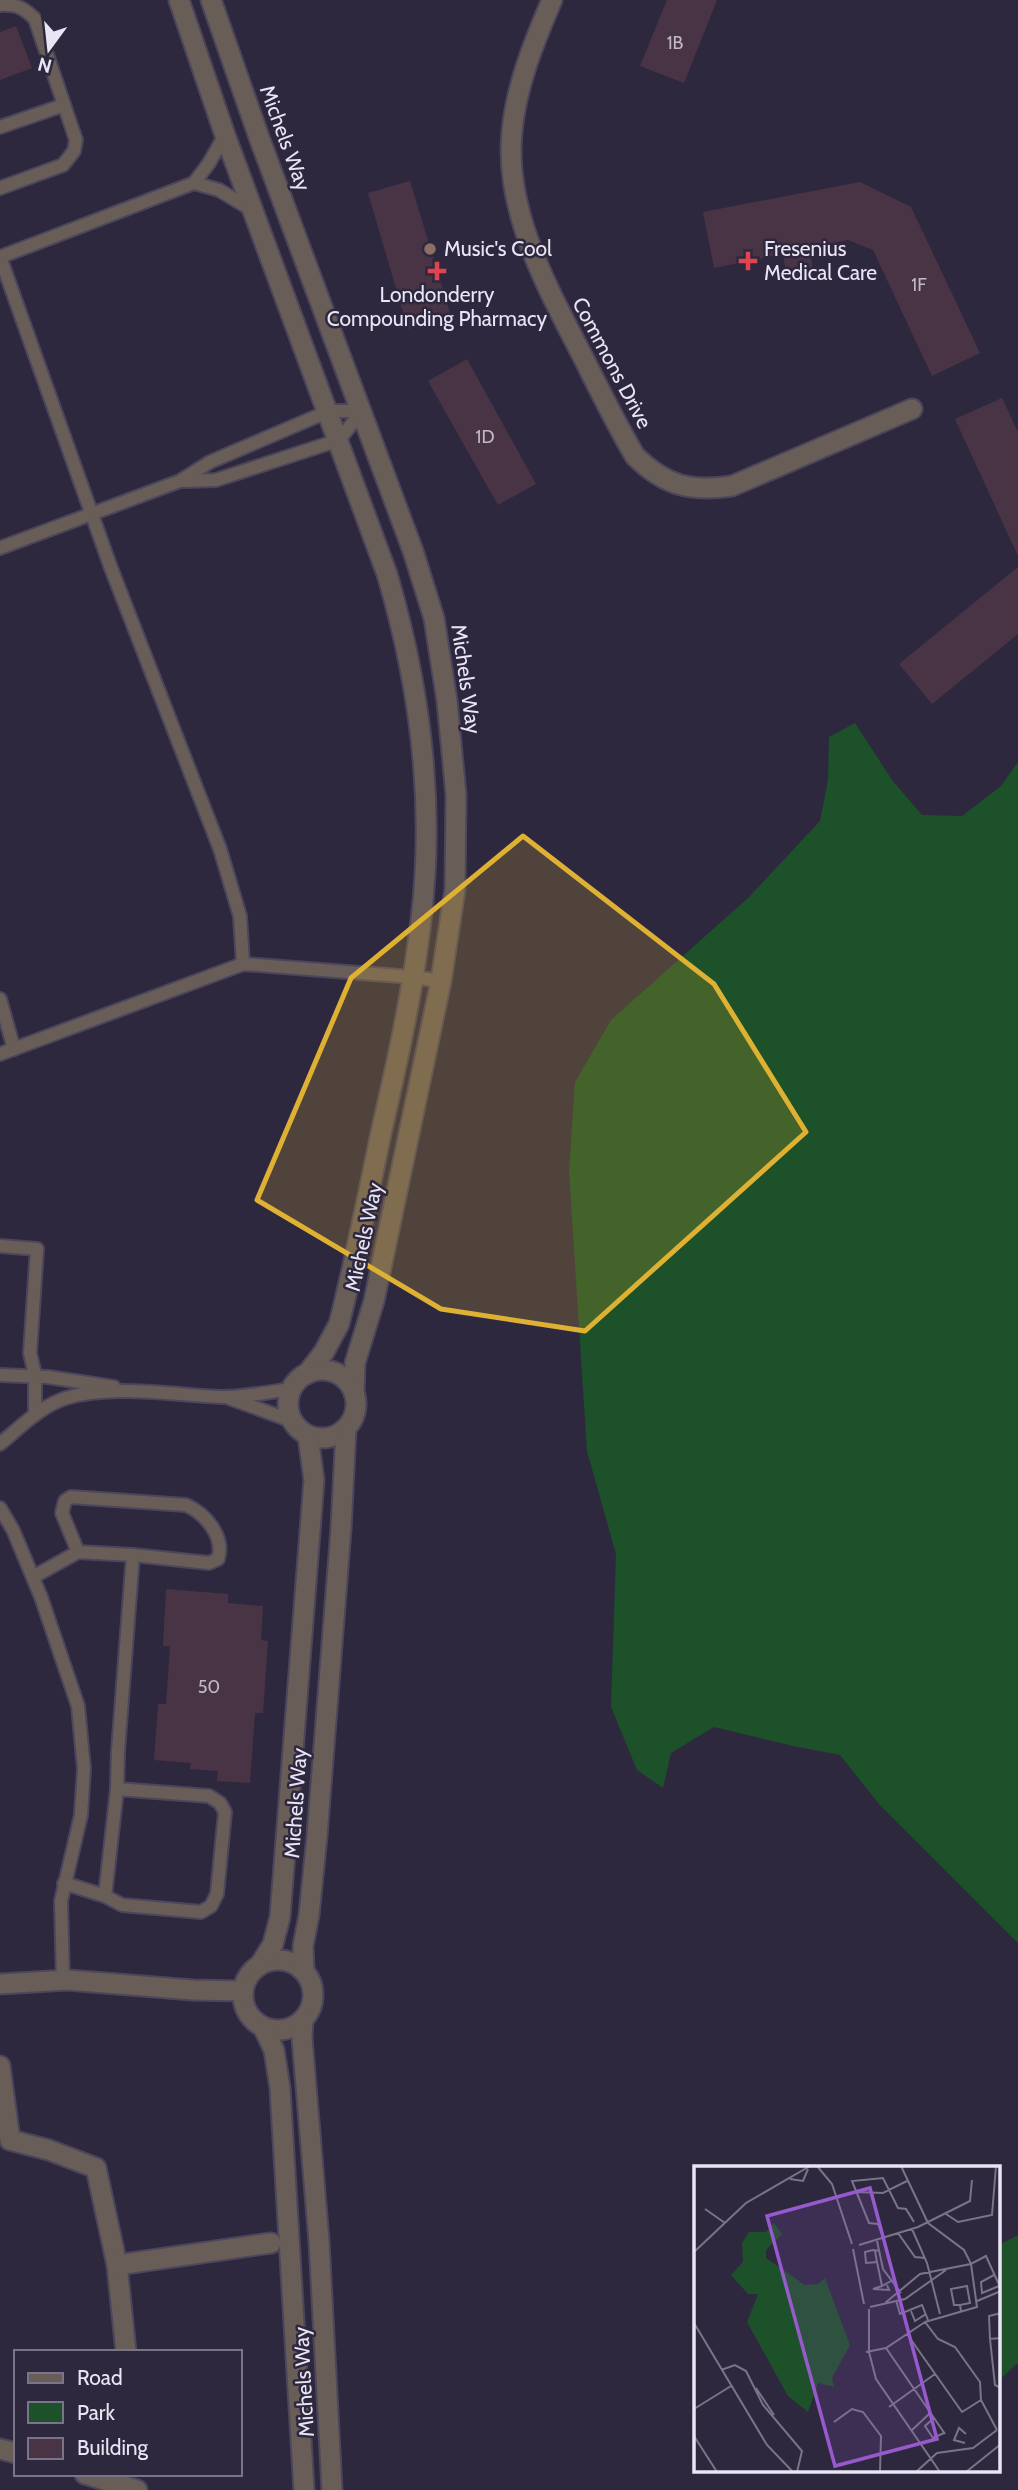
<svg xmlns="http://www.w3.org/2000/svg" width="1018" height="2490" font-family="Cabin,sans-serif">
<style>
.green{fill:#1d5129}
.building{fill:#493446}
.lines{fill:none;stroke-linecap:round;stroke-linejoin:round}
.service-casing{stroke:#4c465c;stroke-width:16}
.minor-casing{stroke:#4c465c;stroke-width:23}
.service{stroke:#695d57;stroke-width:12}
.minor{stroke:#695d57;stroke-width:19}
.marked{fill:#deb133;fill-opacity:0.2;stroke:#deb133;stroke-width:5;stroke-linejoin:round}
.education-dot{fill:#8d6e63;stroke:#2e283f;stroke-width:2.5}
.health-dot{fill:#e0444e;stroke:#2e283f;stroke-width:2.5}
.labels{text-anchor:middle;stroke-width:5;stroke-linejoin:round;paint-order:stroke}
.number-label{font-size:18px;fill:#c1b9c8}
.street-label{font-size:21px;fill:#e9e5f4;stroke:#2e283f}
.poi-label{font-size:21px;fill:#e9e5f4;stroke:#2e283f;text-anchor:start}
.inset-road{fill:none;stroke:#797487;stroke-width:2}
.view{fill:#965acc;fill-opacity:0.15;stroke:#965acc;stroke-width:3.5}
.inset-edge{fill:none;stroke:#e9e5f4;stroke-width:3.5}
</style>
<rect width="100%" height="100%" fill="#2e283f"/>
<g class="green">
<path d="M855,723l37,57 30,35 40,1 39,-30 17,-24v1181l-139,-139 -39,-49 -47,-9 -79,-19 -43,26 -8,35 -26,-18 -26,-63 5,-153 -29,-103 -18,-280 6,-89 36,-62 137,-122 72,-77 8,-41 1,-43z"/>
<path d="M1018,2235v128l-19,17v-135z"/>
</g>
<g class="building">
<path d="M667,0h50l-33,83 -44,-17z"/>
<path d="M16,26l16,42 -32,12v-48z"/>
<path d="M410,181l41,135 -43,13 -40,-136z"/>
<path d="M860,182l51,25 69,146 -48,23 -59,-126 -25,-10 -39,8 5,25 -27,5 -4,-24 -69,14 -11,-56z"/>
<path d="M467,359l69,125 -38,21 -70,-124z"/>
<path d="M1002,398l16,34v124l-63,-137z"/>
<path d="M1018,567v67l-86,70 -33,-40z"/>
<path d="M166,1589l62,5v9l35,3 -2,34 7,1 -5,72h-8l-5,70 -33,-2 1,-10 -28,-2 1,-6 -37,-3 4,-56h8l4,-58h-7z"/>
</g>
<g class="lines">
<defs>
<g id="service">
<path d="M0,5c17,-1 24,3 35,14l41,121 -2,11 -11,14 -63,23"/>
<path d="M0,127l64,-22"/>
<path d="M194,183l25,7 33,20"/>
<path d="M0,257l111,311 109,281 20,67 3,48"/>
<path d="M0,257l194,-74 15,-20 16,-28"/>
<path d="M184,481l32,-1 123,-40 23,-29"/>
<path d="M0,548l180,-67 30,-19 119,-51h33"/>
<path d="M0,999l14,50"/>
<path d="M0,1054l243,-90 169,13 29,4"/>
<path d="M0,1246l37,3 -7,104 5,22v40"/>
<path d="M0,1375l48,2 66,10"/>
<path d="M229,1398l63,23"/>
<path d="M0,1444c20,-17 41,-38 66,-46 46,-14 108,-3 156,-1 23,0 47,-5 70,-8"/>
<path d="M0,1508l13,22 28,67 37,109 6,63 -3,46 -20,86 2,79"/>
<path d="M78,1552l-16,-39 3,-12 6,-4 115,8c20,9 39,32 32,54l-9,4 -76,-8"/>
<path d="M33,1577l45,-25 55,3 -15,196 -1,38"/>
<path d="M64,1883l41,13 17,9 79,7 10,-6 6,-12 8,-82 -5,-9 -11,-7 -92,-7 -12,107"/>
</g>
<g id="minor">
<path d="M179,0l46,135 162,439c33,112 48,229 34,346 -8,71 -24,143 -40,213 -13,64 -26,128 -42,191l-15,28 -17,22"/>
<path d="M211,0l49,140 153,411 21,67 13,83 9,94 -1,94 -14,92 -67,320 -19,62 -1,30"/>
<path d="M552,0c-18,42 -36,86 -40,132 -8,79 36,157 71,225 17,34 33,67 52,99 30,30 56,36 97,30l180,-77"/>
<circle cx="322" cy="1404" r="34"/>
<circle cx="278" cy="1995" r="35"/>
<path d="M260,1965l13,-21 7,-27 34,-437 -6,-44"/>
<path d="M304,1970l-1,-24 6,-31 8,-79 24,-307 5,-100"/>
<path d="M0,1984l67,-4 126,10 50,1"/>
<path d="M303,2020l-1,18 17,203 13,249"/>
<path d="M263,2027l11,23 6,38 24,402"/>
<path d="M0,2066l10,74 39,10 47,18 21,97 9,87"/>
<path d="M117,2265l154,-22"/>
<path d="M0,2449l16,4"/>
<path d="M85,2474l52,16"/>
</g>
</defs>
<use href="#service" class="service-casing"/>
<use href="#minor" class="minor-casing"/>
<use href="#service" class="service"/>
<use href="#minor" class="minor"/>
</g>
<path class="marked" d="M523,836l191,148 92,148 -221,199 -144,-22 -184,-109 94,-222z"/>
<circle class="education-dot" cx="430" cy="249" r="7"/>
<g class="health-dot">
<path d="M744.5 250.5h7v7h7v7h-7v7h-7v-7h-7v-7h7z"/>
<path d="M433.5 260.5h7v7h7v7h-7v7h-7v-7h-7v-7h7z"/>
</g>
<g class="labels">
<g class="number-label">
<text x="675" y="49">1B</text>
<text x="919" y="291">1F</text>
<text x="485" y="443">1D</text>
<text x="209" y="1693">50</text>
</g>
<g class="street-label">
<text transform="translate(285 138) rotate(70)" y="7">Michels Way</text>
<text transform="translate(612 363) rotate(62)" y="7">Commons Drive</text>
<text transform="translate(466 679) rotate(82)" y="7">Michels Way</text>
<text transform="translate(364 1237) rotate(-78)" y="7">Michels Way</text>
<text transform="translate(296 1803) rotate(-86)" y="7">Michels Way</text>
<text transform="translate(304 2382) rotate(-93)" y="7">Michels Way</text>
</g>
<g class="poi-label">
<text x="444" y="256">Music's Cool</text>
<text x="764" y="256">Fresenius<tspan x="764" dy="24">Medical Care</tspan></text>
<text x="437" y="302" text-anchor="middle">Londonderry<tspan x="437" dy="24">Compounding Pharmacy</tspan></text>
</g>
</g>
<g transform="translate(694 2166)">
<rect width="306" height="306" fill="#2e283f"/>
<path d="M80,57l8,11 -16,16v8l39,27 13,-1 7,-6 25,67 -18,33 2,9 -16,-4 -10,29 -20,-16 -41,-74 11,-28h-10l-17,-19 12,-13 -1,-19 7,-11h17z" fill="#1d5129"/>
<path class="inset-road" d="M123,0l15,18 20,60M207,0l27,57 36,27 7,14 15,-8 15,33M96,13l13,2 5,-12M162,26l27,1 24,-12M11,43l20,14M252,48l12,8 34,-7 4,-49M218,63l15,34 13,51M204,67l17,24 10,1M190,73l-6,-15 -9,-1 -17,-42 31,-3 15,30 8,1 8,13M183,75l6,28 18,24M165,79l59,-18 52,-26 2,-21M159,83l11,55M181,85l2,11 -11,1 -1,-11 8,-2 7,1M0,86l52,-49 64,-37M183,96l5,24 9,-5M300,109l-13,7 1,11 17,-7M188,120l-9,3 16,1 -2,-5M202,134l4,14 22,-9 6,15M283,135l24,-10M191,137l35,-29 51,-10 6,43 -52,15M266,139h-6l-3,-16 16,-3 3,17 -10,2 1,6M176,141l35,-8 41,-29M175,143v43l7,27 64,93M217,145l4,10 11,-7M307,147l-12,3 1,23 11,-1M0,157l73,122 26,27M213,168l55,78 19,-12M296,173l5,46 6,3M192,182l59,86M172,186l20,-4 39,-26 13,17 17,8 25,35 1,18 16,30M27,204l14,-5 11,6 17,34 39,46 -5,21M62,222l18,27M195,241l46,-33M0,243l37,-23M240,252l-9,8 8,12 11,-5M140,256l18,-13 11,3 18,24 -1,36M217,265l19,-18M0,270l23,36M271,277l-11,-3 5,-12 7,6M222,306l21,-19 36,-5 24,-18M272,306l35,-28"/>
<path class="view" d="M176,22l67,251 -102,27 -68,-250z"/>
<rect width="306" height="306" class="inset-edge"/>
</g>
<rect x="14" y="2350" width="228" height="126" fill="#2e283f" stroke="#797487" stroke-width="2"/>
<rect x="28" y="2373" width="35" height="10" fill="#695d57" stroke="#797487" stroke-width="2"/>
<text x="77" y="2385" font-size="21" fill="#e9e5f4">Road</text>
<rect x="28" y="2402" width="35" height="21" fill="#1d5129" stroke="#797487" stroke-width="2"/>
<text x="77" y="2420" font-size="21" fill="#e9e5f4">Park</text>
<rect x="28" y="2438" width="35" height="21" fill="#493446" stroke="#797487" stroke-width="2"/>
<text x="77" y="2455" font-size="21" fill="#e9e5f4">Building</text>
<g transform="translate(49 49) rotate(195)" stroke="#2e283f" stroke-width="5" paint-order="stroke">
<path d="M0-5L12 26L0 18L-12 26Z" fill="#e9e5f4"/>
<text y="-10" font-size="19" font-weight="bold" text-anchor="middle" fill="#e9e5f4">N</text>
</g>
</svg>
